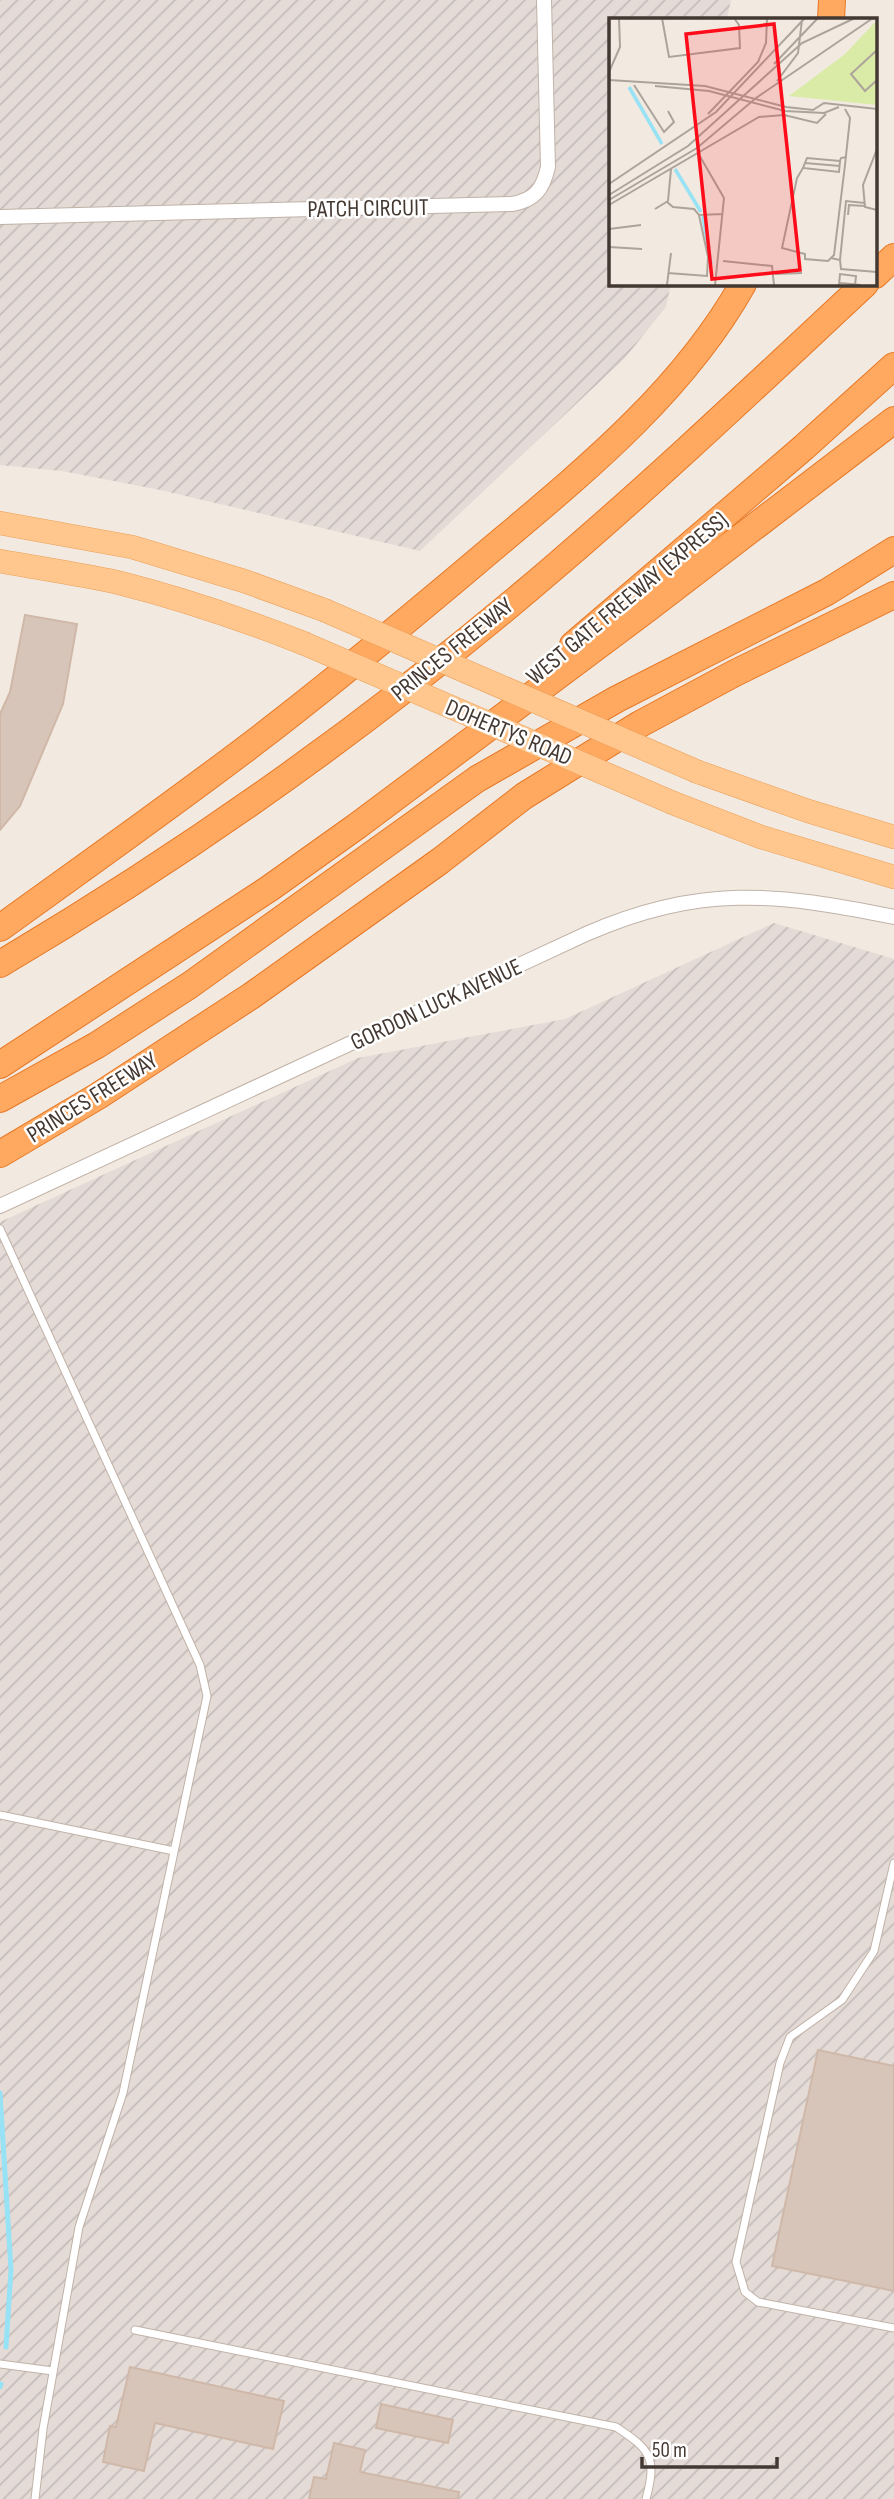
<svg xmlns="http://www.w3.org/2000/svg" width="894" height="2499" font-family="'Sofia Sans Condensed',sans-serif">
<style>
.industrial{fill:url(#industrial-furrows)}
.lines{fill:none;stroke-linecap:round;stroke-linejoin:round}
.stream{stroke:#98e2f5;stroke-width:5}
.building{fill:#d7c5b9;stroke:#d0b8a9;stroke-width:2}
.lane-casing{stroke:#c1b2a7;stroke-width:9}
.street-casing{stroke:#c1b2a7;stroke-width:16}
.primary-casing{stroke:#eb9f57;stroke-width:24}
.highway-casing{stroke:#e77826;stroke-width:28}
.lane{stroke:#fff;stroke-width:7}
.street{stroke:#fff;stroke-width:14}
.primary{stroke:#ffc78e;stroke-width:23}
.highway{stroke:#ffa860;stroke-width:26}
.primary-bridge-casing{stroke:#eb9f57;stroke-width:24;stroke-linecap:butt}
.primary-bridge{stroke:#ffc78e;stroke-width:23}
.labels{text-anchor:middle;stroke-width:5;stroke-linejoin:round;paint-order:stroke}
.street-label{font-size:24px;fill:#443932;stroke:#fff}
.inset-river{fill:none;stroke:#98e2f5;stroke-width:3.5}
.inset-road{fill:none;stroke:#aca39b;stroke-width:2}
.view{fill:#ff0c1a;fill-opacity:0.15;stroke:#ff0c1a;stroke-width:3.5}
.inset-edge{fill:none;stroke:#443932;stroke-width:3.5}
</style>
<defs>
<pattern id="industrial-furrows" width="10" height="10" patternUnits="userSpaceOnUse" patternTransform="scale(1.75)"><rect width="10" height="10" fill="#e4dbd7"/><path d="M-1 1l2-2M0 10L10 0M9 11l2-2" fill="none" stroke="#c5bdb9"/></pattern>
</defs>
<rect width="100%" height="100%" fill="#f2eae1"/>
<g class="industrial">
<path d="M0,0h731l-4,19h-117v265h61l-5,23 -41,51 -205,193 -260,-61 -98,-19 -62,-6z"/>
<path d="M774,923l120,36v1540h-894v-1277l358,-164 207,-39z"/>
</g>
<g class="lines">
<g class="stream">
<path d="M0,2093l11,177 -5,77"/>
<path d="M0,2387l1,-3"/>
</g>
</g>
<g class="building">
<path d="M25,615l52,9 -14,80 -43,102 -20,24v-116l10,-22z"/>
<path d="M818,2050l76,16v225l-122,-25z"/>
<path d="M130,2367l154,34 -11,48 -118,-26 -11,48 -41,-9 7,-36 6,1z"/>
<path d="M381,2404l72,16 -5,23 -72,-15z"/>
<path d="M334,2443l31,7 -5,22 99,20 -1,7h-149l5,-22 12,2z"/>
</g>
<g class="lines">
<defs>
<g id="lane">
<path d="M0,1229l200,436 7,31 -84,397 -44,134 -36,202 -8,70"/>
<path d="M0,1815l174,36"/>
<path d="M894,1863l-20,88 -32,49 -52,37 -10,26 -44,199 9,30 13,10 136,26"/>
<path d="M135,2330l481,97c35,23 41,31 30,72"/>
<path d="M0,2364l53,7"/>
</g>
<g id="street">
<path d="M0,217l512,-13c23,-4 31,-15 36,-37l-4,-167"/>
<path d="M0,1206l586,-272c114,-50 190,-41 308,-17"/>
</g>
<g id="primary">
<path d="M0,523l132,24 112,34 80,29"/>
<path d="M0,561c38,7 78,13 116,21 64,16 126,37 187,61"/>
<path d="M698,772l110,39 86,26"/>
<path d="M673,803l88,34 133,40"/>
</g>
<g id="highway">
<path d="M831,19l1,-19"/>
<path d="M875,275l19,-18"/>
<path d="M573,645l230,-197 91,-82"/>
<path d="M0,928c87,-63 175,-125 260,-190 73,-56 144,-115 214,-174 98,-83 205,-166 269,-280"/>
<path d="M0,964c196,-116 385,-251 558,-400 105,-90 206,-186 307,-280"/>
<path d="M0,1065l270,-177 87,-62 290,-217 247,-189"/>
<path d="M0,1099l97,-54 93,-60 287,-206 140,-80 210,-107 67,-42"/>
<path d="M0,1154l98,-58 153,-100 189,-135 84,-65 116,-72 95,-51 159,-78"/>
</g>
</defs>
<use href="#lane" class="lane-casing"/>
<use href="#street" class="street-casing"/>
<use href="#primary" class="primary-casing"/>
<use href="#highway" class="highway-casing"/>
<use href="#lane" class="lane"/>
<use href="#street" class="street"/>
<use href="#primary" class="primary"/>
<use href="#highway" class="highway"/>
<defs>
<g id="primary-bridge">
<path d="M324,610l374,162"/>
<path d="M303,643l370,160"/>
</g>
</defs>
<use href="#primary-bridge" class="primary-bridge-casing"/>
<use href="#primary-bridge" class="primary-bridge"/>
</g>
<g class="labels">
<g class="street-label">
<text transform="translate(368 208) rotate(-1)" y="8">PATCH CIRCUIT</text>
<text transform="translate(627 598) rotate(-40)" y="8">WEST GATE FREEWAY (EXPRESS)</text>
<text transform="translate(452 649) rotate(-39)" y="8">PRINCES FREEWAY</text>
<text transform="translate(509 732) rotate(23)" y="8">DOHERTYS ROAD</text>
<text transform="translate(436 1004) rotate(-25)" y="8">GORDON LUCK AVENUE</text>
<text transform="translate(92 1097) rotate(-32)" y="8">PRINCES FREEWAY</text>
</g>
</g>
<g transform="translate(609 18)">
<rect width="268" height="268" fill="#f2eae1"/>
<path d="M268,2v85l-88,-9 56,-42z" fill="#daeaa7"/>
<path class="inset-river" d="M20,69l33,57M66,151l26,43M94,198l8,48"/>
<path class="inset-road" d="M53,0l7,39 71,-9 -1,-23 -5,-7M268,32l-26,24 14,17 12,-11M165,46l44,-46M0,54l11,-25 -1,-29M0,62l96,6 81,21 27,3 11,-7 53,6M168,63l21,-28 4,-33M25,67l30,47 10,-10 -6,-11M46,68l54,5 76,20 39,2 15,-6M99,96l50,-52 8,-19 1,-25M268,131l-14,36 2,22 12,3M89,135l26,45 -9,87M231,143l-33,-3 -4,10 36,4 1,-11 1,-3 5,-1M196,145l35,3M194,150l-6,10 -15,70 23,6v5l23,2 6,-6 11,-90 5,-47 -5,-9M0,166l107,-72 89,-94M0,177l79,-49 114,-103 53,-25M0,182l88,-52 59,-50 117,-80M58,184l6,5 21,2 5,6 23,-1M0,187l150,-88 25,-2 33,8 9,-9M46,191l13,-8 3,-32M239,197l1,-10 16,1M0,211l32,-4M0,229l33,2M222,240l9,2 1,9 36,3M231,242l6,-59 19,2M114,243l49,5 2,19M59,255l39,3 1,-19 -9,-42M166,256l27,-1M231,265l21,2M58,267l4,-32M230,267l1,-11 16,2 -1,9"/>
<path class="view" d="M165,6l26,246 -88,9 -26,-245z"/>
<rect width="268" height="268" class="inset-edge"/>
</g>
<path d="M642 2457v10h135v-10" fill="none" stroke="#443932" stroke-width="3.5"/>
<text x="652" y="2457" font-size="21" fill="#443932" stroke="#ffffff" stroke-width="5" paint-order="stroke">50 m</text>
</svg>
